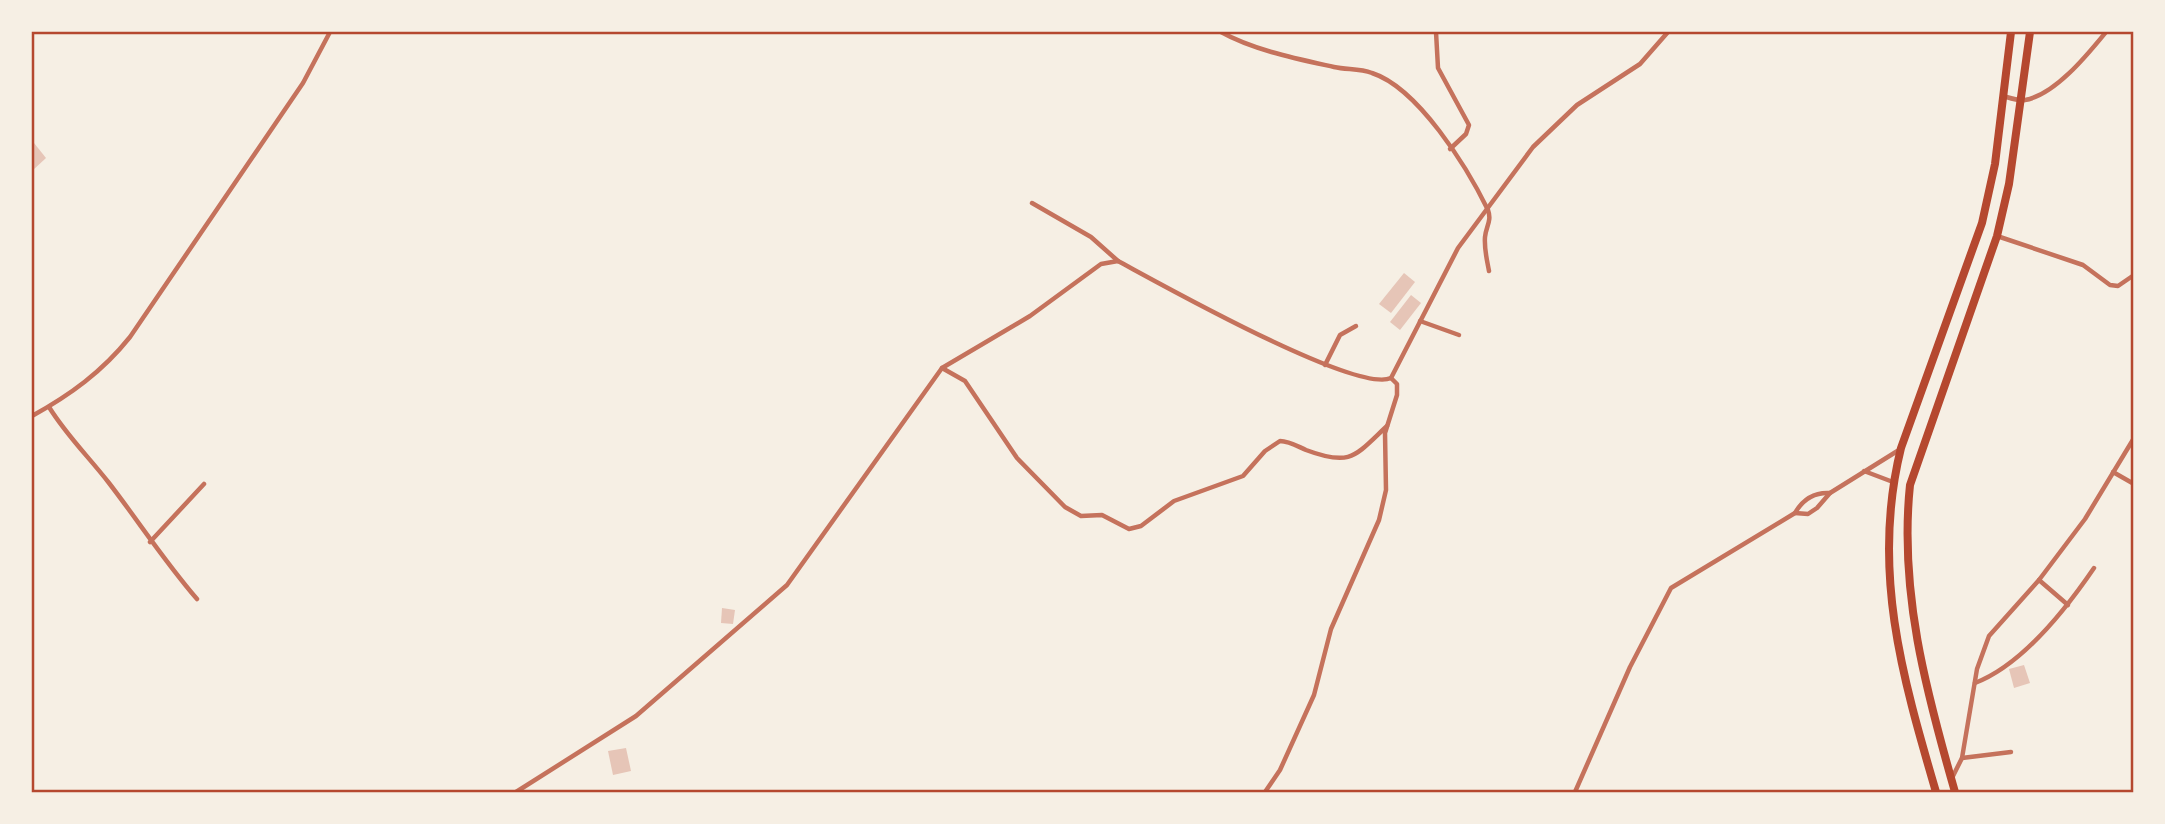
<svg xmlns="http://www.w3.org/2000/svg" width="2165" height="824" font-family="'Space Grotesk',sans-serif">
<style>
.building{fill:#e6c5b7}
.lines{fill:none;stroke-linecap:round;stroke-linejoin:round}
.minor{stroke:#c5725c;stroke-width:4.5}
.trunk{stroke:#b5482f;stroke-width:8}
.neatline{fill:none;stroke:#b5482f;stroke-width:2.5}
</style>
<rect width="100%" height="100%" fill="#f6efe4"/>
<g class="building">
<path d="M34,143l12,15 -14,13v-26z"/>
<path d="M1404,273l11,9 -24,31 -12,-9z"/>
<path d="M1411,295l10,8 -21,27 -10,-8z"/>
<path d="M722,608l13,2 -2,14 -12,-1z"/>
<path d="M2024,665l6,18 -16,5 -5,-19z"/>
<path d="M626,748l5,23 -18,4 -5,-24z"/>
</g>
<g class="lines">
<g class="minor">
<path d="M1221,32c32,18 77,27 113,35 13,3 25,1 38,6 46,15 95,94 116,137 4,11 -2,16 -3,27 -1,12 2,23 4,34"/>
<path d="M1436,32l2,36 31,57 -3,9 -16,15"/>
<path d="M2003,96c7,2 15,5 22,4 30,-5 63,-46 81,-68"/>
<path d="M1032,203l59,34 27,24"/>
<path d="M1997,236l86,29 27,20 8,1 16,-11"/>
<path d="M1420,321l39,14"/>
<path d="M1325,365l15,-30 16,-9"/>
<path d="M942,368l23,13 52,77 48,49 16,9 21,-1 27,14 12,-3 33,-25 69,-25 22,-25 15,-10c9,0 17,5 26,9 45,17 49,6 81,-24"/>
<path d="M49,407c18,29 39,49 60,76 30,39 56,79 88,116"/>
<path d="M32,416c38,-21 70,-44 98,-79l173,-254 27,-51"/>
<path d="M1864,471l29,11"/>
<path d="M2113,472l21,12"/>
<path d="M1795,513l13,1 9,-6 13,-15 69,-43"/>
<path d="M150,542l54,-58"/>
<path d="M2039,580l29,25"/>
<path d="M1975,683c47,-18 91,-74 119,-115"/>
<path d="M1962,758l49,-6"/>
<path d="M1952,778l10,-20 15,-89 12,-33 50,-56 46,-61 49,-81"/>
<path d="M516,792l120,-76 151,-131 155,-217 88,-52 71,-52 17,-3c41,22 238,133 273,117l67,-130 75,-101 44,-42 63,-41 28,-32"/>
<path d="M1265,792l15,-22 34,-75 17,-66 48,-109 7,-30 -1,-57 12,-38v-11l-6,-6"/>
<path d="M1575,792l55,-125 41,-79 124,-75c8,-14 19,-21 35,-20"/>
</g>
<g class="trunk">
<path d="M1936,792c-34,-116 -65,-223 -35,-344l81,-225 13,-59 16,-132"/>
<path d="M1955,792c-29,-101 -56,-201 -45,-307l87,-249 12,-52 21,-152"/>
</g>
</g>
<rect width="2165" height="824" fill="none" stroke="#f6efe4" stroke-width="66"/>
<rect x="33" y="33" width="2099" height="758" class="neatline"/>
</svg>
